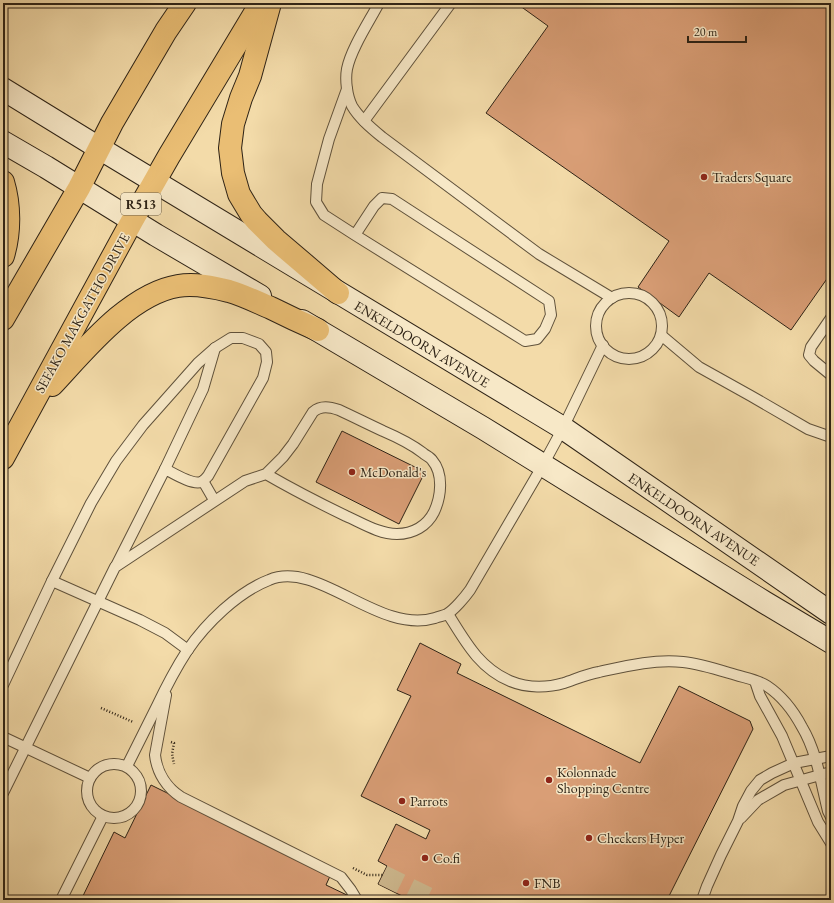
<svg xmlns="http://www.w3.org/2000/svg" width="834" height="903" font-family="'EB Garamond',serif">
<style>
.building{fill:#d99e76;stroke:#2e2316}
.lines{fill:none;stroke-linecap:round;stroke-linejoin:round}
.street-tunnel{stroke:#ccb68c;stroke-width:20;stroke-dasharray:20 10;stroke-linecap:butt}
.lane-casing{stroke:#5f513b;stroke-width:12}
.secondary-casing{stroke:#2e2316;stroke-width:24}
.primary-casing{stroke:#2e2316;stroke-width:24}
.path{stroke:#2e2316;stroke-width:2.5;stroke-dasharray:1 2;stroke-linecap:butt}
.lane{stroke:#f7e8c7;stroke-width:10}
.secondary{stroke:#f7e8c7;stroke-width:22}
.primary{stroke:#eabe74;stroke-width:22}
.poi-dot{fill:#8f2418;stroke:#f7e8c7;stroke-width:1.5}
.labels{text-anchor:middle;stroke-width:3;stroke-linejoin:round;paint-order:stroke}
.shield{fill:#f7e8c7;stroke:#6a5e4b;stroke-width:1}
.shield-label{font-size:13px;font-weight:bold;fill:#2e2316}
.poi-label{font-size:14px;fill:#2e2316;stroke:#f7e8c7;text-anchor:start}
.street-label{font-size:14px;fill:#2e2316;stroke:#f7e8c7}
</style>
<rect width="100%" height="100%" fill="#f3dba9"/>
<filter id="stains"><feTurbulence type="fractalNoise" baseFrequency=".005" numOctaves="4"/><feColorMatrix values="0 0 0 0 .2 0 0 0 0 .09 0 0 0 0 .02 0 0 0 .5 -.17"/></filter>
<radialGradient id="worn" r=".72"><stop offset=".6" stop-color="#630" stop-opacity="0"/><stop offset="1" stop-color="#630" stop-opacity=".3"/></radialGradient>
<g class="building">
<path d="M516,3h315v270l-40,57 -82,-57 -30,44 -41,-30 31,-46 -183,-128 62,-87z"/>
<path d="M342,431l83,41 -26,52 -83,-42z"/>
<path d="M420,643l41,21 -4,9 183,90 39,-77 71,35 3,8 -86,171h-262l1,-2 -28,-14 9,-18 -9,-5 18,-37 30,15 4,-9 -69,-34 50,-100 -14,-6z"/>
<path d="M151,785l180,89 -5,11 23,11 -2,4h-266l33,-68 11,6z"/>
</g>
<g class="lines">
<path class="street-tunnel" d="M383,875l51,25"/>
<defs>
<g id="lane">
<path d="M379,3c-10,19 -28,46 -32,66 -2,11 0,27 5,37 7,12 19,22 30,31l157,117 73,44"/>
<path d="M347,89l-18,50 -12,45 -1,18 8,13 31,20 170,106 12,-2 8,-10 6,-14 -2,-14 -157,-102 -10,-1 -8,8 -19,29"/>
<path d="M364,121l87,-118"/>
<circle cx="629" cy="326" r="33"/>
<path d="M831,318l-20,29 -2,8 5,6 17,14"/>
<path d="M661,335l38,32 52,29 57,33 23,8"/>
<path d="M165,469l38,-80 12,-41"/>
<path d="M203,481l11,19"/>
<path d="M52,581l88,39 25,13 23,17"/>
<path d="M448,614c17,27 31,54 62,67 17,7 37,7 54,2 12,-4 23,-9 35,-11 27,-6 55,-13 84,-10 18,2 36,8 53,13 10,3 22,5 31,11 15,10 27,26 35,41 15,25 19,56 26,84l3,6"/>
<path d="M755,681l5,15 22,40 36,86 13,21"/>
<path d="M3,685l49,-104 39,-78 25,-42 27,-36 55,-62 17,-15 16,-10h12l16,6 7,8 1,10 -4,16 -55,98c-3,3 -4,5 -7,6 -9,3 -28,-9 -36,-13l-49,97"/>
<path d="M166,695l-11,60c2,18 12,33 26,42l160,80 10,13 6,10"/>
<path d="M3,737l87,41"/>
<circle cx="114" cy="791" r="27"/>
<path d="M127,766c10,-20 20,-40 30,-60 9,-19 19,-38 30,-55 19,-28 51,-59 82,-71 49,-21 109,55 166,38 4,-2 9,-2 12,-4 7,-4 18,-17 23,-24l73,-125 20,-37 40,-83"/>
<path d="M3,793l112,-226 130,-86 21,-7 17,-17 10,-13 20,-32c8,-7 17,-5 26,-2 15,7 29,14 44,21 14,6 27,12 40,22 2,2 7,4 9,7 12,14 9,37 2,52 -7,14 -21,22 -37,22 -18,0 -35,-11 -51,-18 -27,-13 -54,-27 -80,-42"/>
<path d="M741,818l17,-18 26,-15 47,-13"/>
<path d="M61,900l42,-84"/>
<path d="M702,900l5,-14 14,-31 17,-34 5,-15 8,-15 9,-11 12,-7 22,-10 37,-7"/>
</g>
<g id="secondary">
<path d="M3,89l96,59 464,280 268,185"/>
<path d="M3,142l43,25 110,68 104,61"/>
<path d="M302,321l181,107 281,174 67,40"/>
</g>
<g id="primary">
<path d="M270,3l-20,73 -9,22 -8,26 -3,24 3,25 6,21 12,20 6,7 19,19 62,53"/>
<path d="M3,182c7,23 7,51 0,74"/>
<path d="M3,319l76,-131 33,-65 54,-92 19,-28"/>
<path d="M52,385c32,-34 77,-91 126,-99 17,-3 35,1 51,5 14,4 28,11 42,17 16,8 31,15 47,22"/>
<path d="M3,458l129,-237 37,-65 92,-153"/>
</g>
</defs>
<use href="#lane" class="lane-casing"/>
<use href="#secondary" class="secondary-casing"/>
<use href="#primary" class="primary-casing"/>
<g class="path">
<path d="M101,708l32,14"/>
<path d="M171,742l3,1 -2,11 2,10"/>
<path d="M353,868l14,7h16"/>
</g>
<use href="#lane" class="lane"/>
<use href="#secondary" class="secondary"/>
<use href="#primary" class="primary"/>
</g>
<g class="poi-dot">
<circle cx="704" cy="177" r="4"/>
<circle cx="352" cy="472" r="4"/>
<circle cx="549" cy="780" r="4"/>
<circle cx="402" cy="801" r="4"/>
<circle cx="589" cy="838" r="4"/>
<circle cx="425" cy="858" r="4"/>
<circle cx="526" cy="883" r="4"/>
</g>
<g class="labels">
<rect class="shield" x="121" y="193" width="40" height="22" rx="3"/>
<g class="shield-label">
<text x="141" y="209">R513</text>
</g>
<g class="poi-label">
<text x="712" y="182">Traders Square</text>
<text x="360" y="477">McDonald's</text>
<text x="557" y="777">Kolonnade<tspan x="557" dy="16">Shopping Centre</tspan></text>
<text x="410" y="806">Parrots</text>
<text x="597" y="843">Checkers Hyper</text>
<text x="433" y="863">Co.fi</text>
<text x="534" y="888">FNB</text>
</g>
<g class="street-label">
<text transform="translate(82 313) rotate(-61)" y="5">SEFAKO MAKGATHO DRIVE</text>
<text transform="translate(422 344) rotate(31)" y="5">ENKELDOORN AVENUE</text>
<text transform="translate(694 519) rotate(34)" y="5">ENKELDOORN AVENUE</text>
</g>
</g>
<rect width="834" height="903" fill="none" stroke="#f3dba9" stroke-width="16"/>
<rect x="4" y="4" width="826" height="895" fill="none" stroke="#2e2316" stroke-width="2"/>
<rect x="8" y="8" width="818" height="887" fill="none" stroke="#2e2316"/>
<path d="M688 36v6h58v-6" fill="none" stroke="#2e2316" stroke-width="2"/>
<text x="694" y="36" font-size="12" fill="#2e2316" stroke="#f7e8c7" stroke-width="3" paint-order="stroke">20 m</text>
<rect width="100%" height="100%" filter="url(#stains)"/>
<rect width="100%" height="100%" fill="url(#worn)"/>
</svg>
